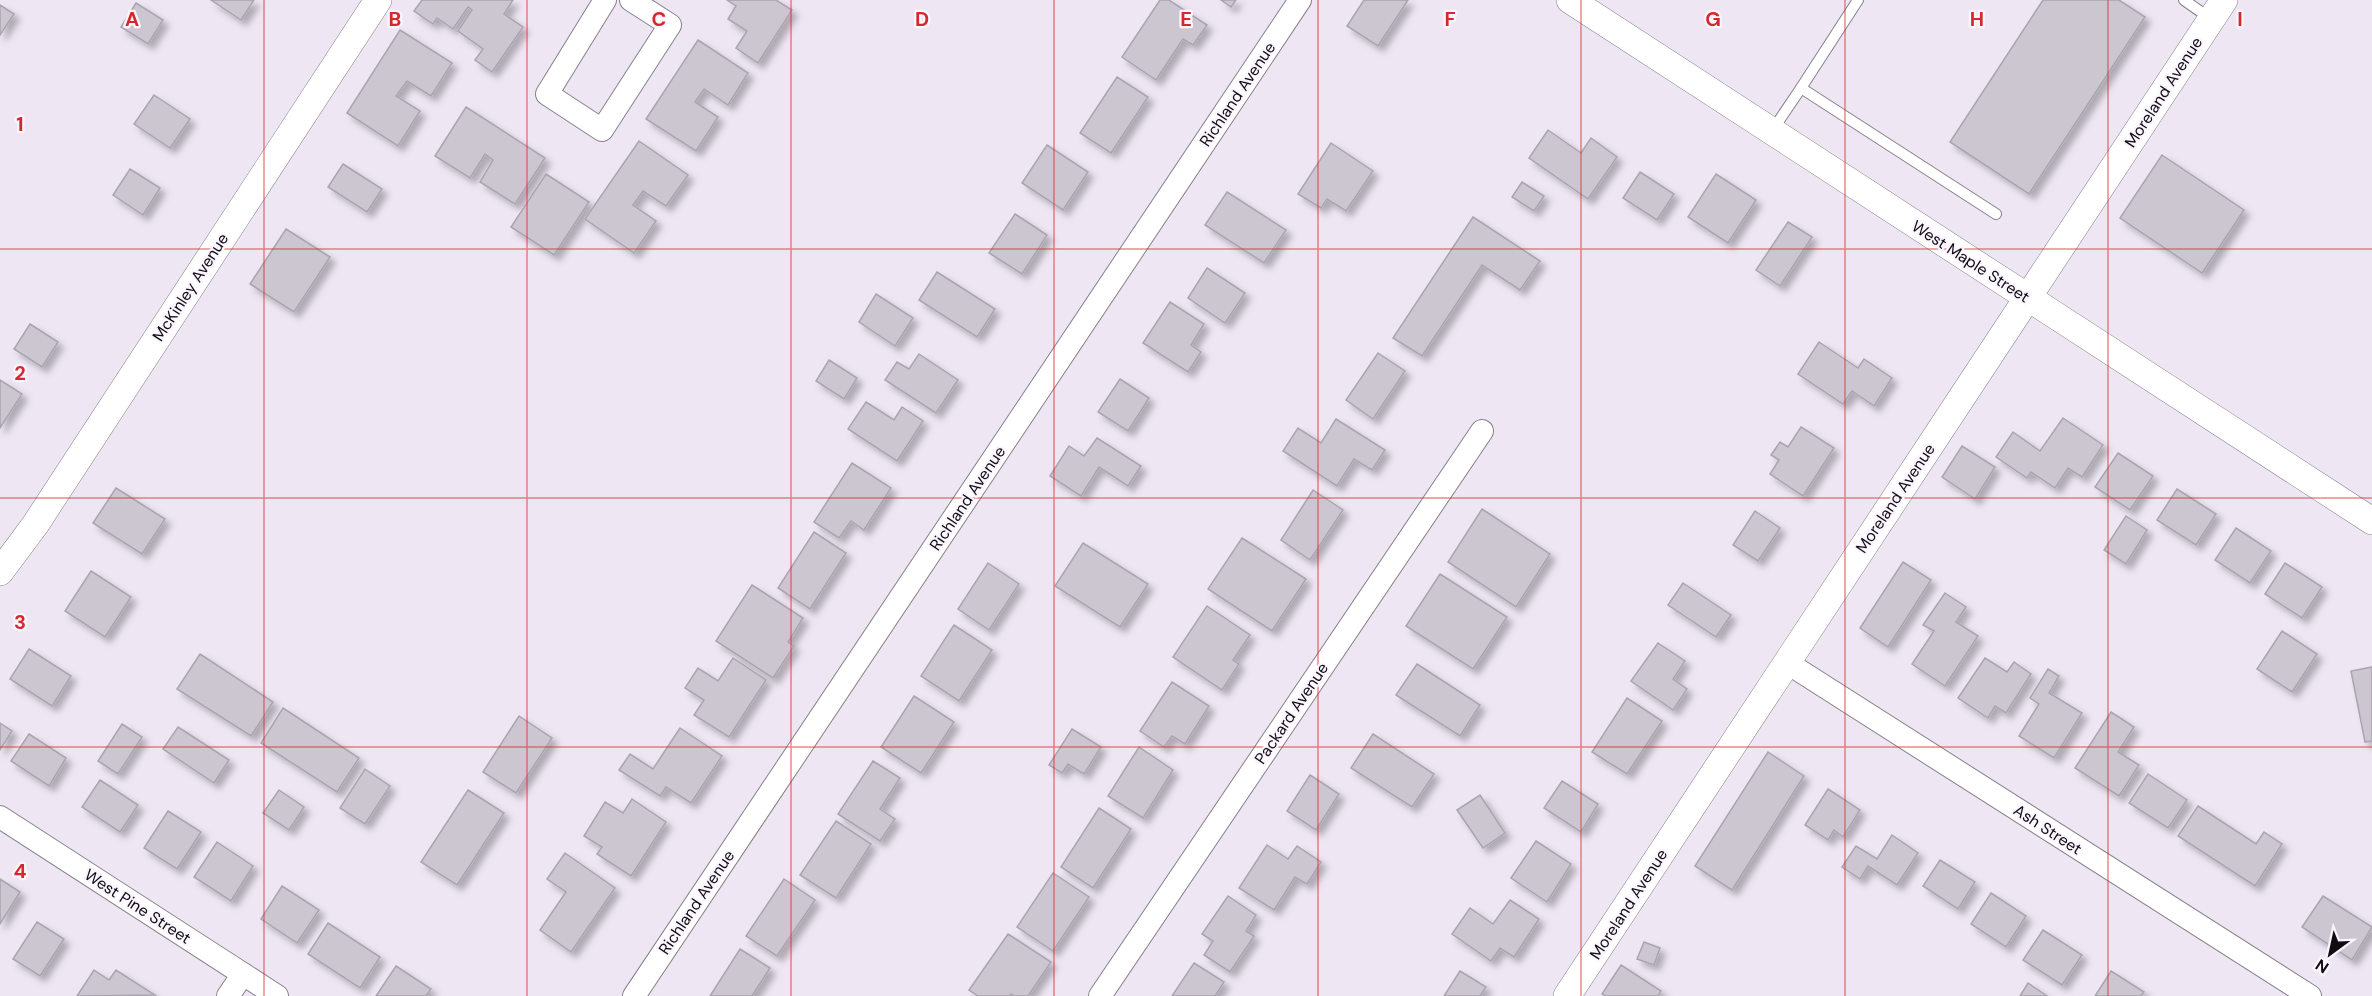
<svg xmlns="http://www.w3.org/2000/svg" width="2372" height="996" font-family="'DM Sans',sans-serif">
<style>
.building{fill:#ccc6d1;stroke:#aaa4af;stroke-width:1.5;filter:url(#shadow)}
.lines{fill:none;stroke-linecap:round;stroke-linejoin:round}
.service-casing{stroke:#87818b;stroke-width:12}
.minor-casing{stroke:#87818b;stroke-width:24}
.tertiary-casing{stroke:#87818b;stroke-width:28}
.service{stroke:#fff;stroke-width:10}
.minor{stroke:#fff;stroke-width:22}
.tertiary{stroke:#fff;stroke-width:27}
.grid{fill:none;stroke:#d62828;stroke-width:1.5;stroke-opacity:0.55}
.labels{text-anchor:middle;stroke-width:4.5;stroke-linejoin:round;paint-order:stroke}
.street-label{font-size:16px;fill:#100d11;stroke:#fbf5ff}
.grid-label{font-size:20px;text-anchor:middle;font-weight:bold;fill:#d62828;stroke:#fbf5ff;stroke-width:4.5;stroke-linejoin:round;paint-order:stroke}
</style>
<defs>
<filter id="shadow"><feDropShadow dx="5.5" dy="5.5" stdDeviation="3" flood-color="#0004"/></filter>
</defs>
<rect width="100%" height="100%" fill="#eee7f3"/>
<g class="building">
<path d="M211,0h43l-13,20z"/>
<path d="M422,0h91l-9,14 19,13 -31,45 -17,-12 8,-11 -25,-18 14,-21 -4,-3 -15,22 -16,-11 -4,6 -19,-13z"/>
<path d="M727,0h49l16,10 -34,53 -22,-15 11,-17 -19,-12 8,-13z"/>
<path d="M1160,0h9l38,25 -14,20 -10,-6 -27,41 -34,-23z"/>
<path d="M1221,0h15l-5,7z"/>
<path d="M1364,0h44l-30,46 -31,-20z"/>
<path d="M2043,0h76l26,17 -116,177 -79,-52z"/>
<path d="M136,3l27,17 -15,24 -27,-17z"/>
<path d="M0,5l14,9 -14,21z"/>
<path d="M400,30l52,33 -21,33 -24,-15 -11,15 24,15 -22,35 -51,-33z"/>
<path d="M698,40l50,33 -20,32 -24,-16 -9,13 23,15 -22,34 -50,-32z"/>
<path d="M1117,77l31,20 -37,56 -31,-20z"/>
<path d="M154,95l36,24 -20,29 -36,-24z"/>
<path d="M466,107l79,51 -30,46 -35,-22 13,-22 -8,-6 -15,24 -35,-22z"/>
<path d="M1548,130l33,23 10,-15 26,19 -29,42 -59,-41z"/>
<path d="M639,141l49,34 -22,31 -23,-15 -10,14 23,16 -22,32 -49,-34z"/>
<path d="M1331,143l42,28 -27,40 -19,-12 -6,9 -23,-14z"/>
<path d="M1047,145l41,27 -25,38 -41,-27z"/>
<path d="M2162,155l82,55 -42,63 -82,-55z"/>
<path d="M343,164l39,25 -15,23 -39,-25z"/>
<path d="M130,169l30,19 -17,27 -30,-20z"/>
<path d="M1640,172l34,22 -17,26 -34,-22z"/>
<path d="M546,174l43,28 -35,53 -43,-28z"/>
<path d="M1716,174l40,26 -28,43 -40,-26z"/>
<path d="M1522,182l22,14 -10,15 -22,-14z"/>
<path d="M1227,192l59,38 -22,33 -59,-38z"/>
<path d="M1015,214l32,21 -25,39 -33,-21z"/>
<path d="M1473,217l67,44 -20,29 -38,-25 -60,91 -29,-18z"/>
<path d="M1788,222l24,15 -32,49 -24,-16z"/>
<path d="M286,229l44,28 -36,55 -44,-28z"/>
<path d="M1207,268l38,25 -20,30 -37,-25z"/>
<path d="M937,272l58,37 -18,28 -58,-37z"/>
<path d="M876,294l37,24 -18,28 -36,-24z"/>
<path d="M1170,302l34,22 -13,21 10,7 -13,20 -45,-29z"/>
<path d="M30,324l28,18 -16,25 -28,-18z"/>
<path d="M1819,342l39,26 6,-9 28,19 -18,28 -22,-15 -9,13 -45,-30z"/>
<path d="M1378,353l27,18 -32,48 -27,-19z"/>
<path d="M919,354l39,26 -22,33 -51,-33 12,-18 12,7z"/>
<path d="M829,360l28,18 -13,21 -28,-18z"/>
<path d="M1120,379l29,19 -21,33 -30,-19z"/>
<path d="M0,380l22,14 -22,34z"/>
<path d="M866,402l28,18 8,-13 21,14 -26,40 -49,-32z"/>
<path d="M2063,418l40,27 -21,32 -14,-9 -13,20 -24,-16 -4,6 -31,-21 17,-25 27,19z"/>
<path d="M1336,419l49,31 -13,20 -18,-11 -17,27 -54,-35 15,-23 23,15z"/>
<path d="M1801,427l33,21 -31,48 -33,-22 9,-14 -8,-5 9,-13 8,5z"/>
<path d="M1097,438l44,28 -13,20 -29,-19 -18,29 -31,-20 19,-30 15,10z"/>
<path d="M1962,446l33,21 -20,32 -33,-22z"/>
<path d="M2118,453l35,23 -23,34 -35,-23z"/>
<path d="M852,463l39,25 -27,42 -13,-9 -12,17 -25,-16z"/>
<path d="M116,488l49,31 -23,35 -49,-31z"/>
<path d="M2177,489l39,25 -20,31 -39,-25z"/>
<path d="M1313,490l30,20 -33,50 -29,-20z"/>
<path d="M1482,509l68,45 -34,53 -68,-45z"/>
<path d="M1755,511l25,17 -22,33 -25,-16z"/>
<path d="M2126,516l21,14 -21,34 -22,-14z"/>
<path d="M2236,528l35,23 -21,32 -35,-23z"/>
<path d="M814,532l32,21 -36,56 -32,-21z"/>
<path d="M1242,538l64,41 -34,52 -64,-42z"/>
<path d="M1083,543l65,41 -28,43 -65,-41z"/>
<path d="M1903,562l28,18 -43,67 -28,-19z"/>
<path d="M988,563l31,21 -30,46 -31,-21z"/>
<path d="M2285,563l37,24 -20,31 -37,-24z"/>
<path d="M91,571l40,26 -26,40 -40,-26z"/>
<path d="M1440,574l67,43 -34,52 -67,-43z"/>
<path d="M1683,583l48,32 -15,22 -48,-32z"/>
<path d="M752,585l51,33 -15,24 6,4 -21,32 -57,-37z"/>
<path d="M1945,593l21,14 -10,15 22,14 -33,50 -33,-22 22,-33 -11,-6z"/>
<path d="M1207,606l43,29 -17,25 6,4 -17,26 -49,-33z"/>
<path d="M954,625l38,25 -33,51 -38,-25z"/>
<path d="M2282,631l35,23 -25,38 -35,-23z"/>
<path d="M1658,643l27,18 -12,18 14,10 -14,21 -42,-29z"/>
<path d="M29,649l42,27 -19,30 -42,-27z"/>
<path d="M200,654l73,48 -22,34 -74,-47z"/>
<path d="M733,658l33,22 -37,57 -35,-22 10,-15 -19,-12 13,-20 20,13z"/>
<path d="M1985,658l22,14 7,-10 17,12 -25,39 -11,-7 -7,12 -30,-20z"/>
<path d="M1417,664l63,41 -20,31 -64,-41z"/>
<path d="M2372,667v74l-7,1 -14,-71z"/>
<path d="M2048,669l11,7 -10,17 33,20 -28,45 -35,-22 20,-32 -9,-6z"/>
<path d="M1172,682l37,24 -24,38 -13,-8 -8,11 -24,-16z"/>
<path d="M914,696l40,26 -33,51 -40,-26z"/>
<path d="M1627,698l35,23 -35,53 -35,-22z"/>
<path d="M283,708l76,50 -22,34 -76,-49z"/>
<path d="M2111,712l23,15 -16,25 21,13 -20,31 -44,-28z"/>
<path d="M519,716l33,22 -36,55 -33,-21z"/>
<path d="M0,723l12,8 -12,19z"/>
<path d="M122,724l20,13 -24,37 -20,-13z"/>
<path d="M178,727l51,33 -15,23 -51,-34z"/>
<path d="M680,728l42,28 -31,47 -25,-16 -6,9 -41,-26 11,-16 23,15z"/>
<path d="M1072,729l29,18 -17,27 -16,-10 -6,9 -13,-8z"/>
<path d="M29,734l37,24 -17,28 -38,-25z"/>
<path d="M1373,734l61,40 -22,33 -61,-39z"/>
<path d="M1139,747l34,23 -30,48 -35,-22z"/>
<path d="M1768,752l36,24 -72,114 -37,-24z"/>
<path d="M873,761l27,17 -20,31 15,10 -15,22 -42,-27z"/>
<path d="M365,769l25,17 -25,38 -25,-16z"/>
<path d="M2148,774l39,26 -19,28 -39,-25z"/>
<path d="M1310,775l29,19 -23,36 -29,-19z"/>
<path d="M100,780l38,25 -18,27 -38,-25z"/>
<path d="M1562,781l36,23 -17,28 -37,-24z"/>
<path d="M1828,789l32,21 -17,27 -9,-7 -6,10 -23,-15z"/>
<path d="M279,790l25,17 -15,23 -26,-17z"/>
<path d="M468,790l36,23 -47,72 -36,-23z"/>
<path d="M1480,795l25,38 -22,15 -26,-38z"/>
<path d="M632,799l34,23 -35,54 -34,-22 5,-7 -18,-11 21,-34 18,11z"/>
<path d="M2198,806l58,38 8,-12 18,12 -27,42 -77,-50z"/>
<path d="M1099,808l32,21 -38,59 -32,-21z"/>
<path d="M168,811l33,21 -24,37 -33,-21z"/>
<path d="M836,821l35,23 -35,54 -36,-23z"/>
<path d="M1892,835l26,18 -21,32 -29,-19 -8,13 -18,-12 14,-21 21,13z"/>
<path d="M1536,841l35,23 -24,38 -36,-24z"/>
<path d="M217,842l36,24 -22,35 -37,-24z"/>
<path d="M1267,845l21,14 9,-13 24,16 -14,22 -12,-7 -21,33 -35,-22z"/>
<path d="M565,853l50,35 -44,64 -31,-22 26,-38 -19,-13z"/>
<path d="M1940,860l35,22 -17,27 -35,-23z"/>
<path d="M1053,873l36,24 -36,54 -36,-24z"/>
<path d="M0,879l20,13 -20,32z"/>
<path d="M784,879l31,21 -38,56 -31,-20z"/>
<path d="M282,886l37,24 -22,33 -36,-24z"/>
<path d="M1991,893l35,23 -20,31 -35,-23z"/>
<path d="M1228,896l28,19 -10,16 8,5 -24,36 -26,-17 9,-14 -11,-7z"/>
<path d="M2323,896l49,31 -20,33 -50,-33z"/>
<path d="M1510,900l29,19 -25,38 -14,-9 -9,13 -39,-27 18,-26 23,16z"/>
<path d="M37,922l27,17 -24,37 -27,-17z"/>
<path d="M328,923l52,34 -20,31 -52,-34z"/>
<path d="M2043,930l39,25 -20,30 -39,-25z"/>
<path d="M1008,934l43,28 -23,34h-14l-3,-2 -2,2h-31l-9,-6z"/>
<path d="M1644,942l16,6 -6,17 -17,-6z"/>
<path d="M740,949l30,19 -18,28h-42z"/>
<path d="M1194,963l30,19 -9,14h-43z"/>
<path d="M1621,965l40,26 -3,5h-52l-4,-2z"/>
<path d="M396,966l35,23 -5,7h-50z"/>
<path d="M94,970l15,10 7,-10 39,25 -78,1z"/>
<path d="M1460,971l26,16 -6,9h-36z"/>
<path d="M2111,971l33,21 -3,4h-46z"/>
<path d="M2028,983l19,13h-27z"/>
</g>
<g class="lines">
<defs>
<g id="service">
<path d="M2184,0l27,19"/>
<path d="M1801,88l57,-88"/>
<path d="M1772,131l29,-43 195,126"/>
</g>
<g id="minor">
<path d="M605,0l-58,94 55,36 68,-105 -39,-25"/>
<path d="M1786,662l524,334"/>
<path d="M0,817l277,179"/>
<path d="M228,996l15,-22"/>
<path d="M634,996l666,-996"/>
<path d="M1100,996l382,-565"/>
</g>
<g id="tertiary">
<path d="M1570,0l802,521"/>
<path d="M0,572l35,-47 343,-525"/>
<path d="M1567,996l657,-996"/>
</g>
</defs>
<use href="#service" class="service-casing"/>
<use href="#minor" class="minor-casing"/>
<use href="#tertiary" class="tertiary-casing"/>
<use href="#service" class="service"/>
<use href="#minor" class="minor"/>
<use href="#tertiary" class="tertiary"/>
</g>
<path class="grid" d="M264,0v996M527,0v996M791,0v996M1054,0v996M1318,0v996M1581,0v996M1845,0v996M2108,0v996M0,249h2372M0,498h2372M0,747h2372"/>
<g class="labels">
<g class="street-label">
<text transform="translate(2163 92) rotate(-57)" y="6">Moreland Avenue</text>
<text transform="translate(1237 94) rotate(-56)" y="6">Richland Avenue</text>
<text transform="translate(1971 261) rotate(33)" y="6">West Maple Street</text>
<text transform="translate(190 287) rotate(-57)" y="6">McKinley Avenue</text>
<text transform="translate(967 498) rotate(-56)" y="6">Richland Avenue</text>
<text transform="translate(1895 498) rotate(-56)" y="6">Moreland Avenue</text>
<text transform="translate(1291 713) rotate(-56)" y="6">Packard Avenue</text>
<text transform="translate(2048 829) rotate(33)" y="6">Ash Street</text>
<text transform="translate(696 902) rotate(-56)" y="6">Richland Avenue</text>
<text transform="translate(1628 904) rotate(-57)" y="6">Moreland Avenue</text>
<text transform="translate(138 906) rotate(33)" y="6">West Pine Street</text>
</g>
</g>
<g class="grid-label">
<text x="132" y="26">A</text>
<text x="395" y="26">B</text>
<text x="659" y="26">C</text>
<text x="922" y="26">D</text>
<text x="1186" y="26">E</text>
<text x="1450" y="26">F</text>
<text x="1713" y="26">G</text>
<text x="1977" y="26">H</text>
<text x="2240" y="26">I</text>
<text x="20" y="131">1</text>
<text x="20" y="380">2</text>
<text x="20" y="629">3</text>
<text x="20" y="878">4</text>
</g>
<g transform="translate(2330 954) rotate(213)" stroke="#fbf5ff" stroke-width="4.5" paint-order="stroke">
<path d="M0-4.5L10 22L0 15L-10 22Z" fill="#100d11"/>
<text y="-9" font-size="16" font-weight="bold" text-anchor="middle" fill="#100d11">N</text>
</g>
</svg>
